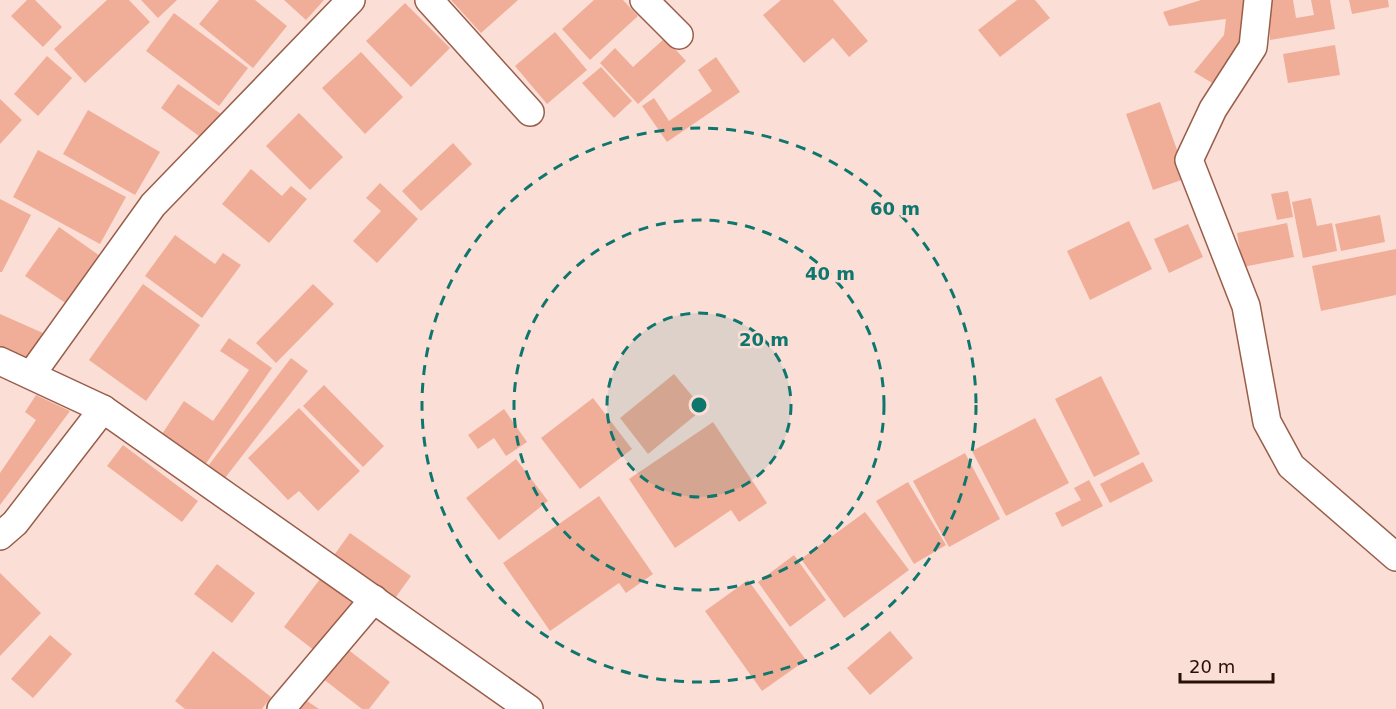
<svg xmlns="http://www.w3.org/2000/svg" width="1396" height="709" font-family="'DejaVu Sans',sans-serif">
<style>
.building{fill:#f0ae98}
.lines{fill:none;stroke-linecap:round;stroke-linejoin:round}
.minor-casing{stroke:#995e4a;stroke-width:30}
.minor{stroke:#fff;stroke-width:27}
.ring{fill:none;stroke:#0f766e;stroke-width:3;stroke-dasharray:10 8}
.centre{fill:#0f766e;stroke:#fbdfd6;stroke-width:3}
.ring-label{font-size:18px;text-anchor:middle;font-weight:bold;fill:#0f766e;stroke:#fbdfd6;stroke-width:5;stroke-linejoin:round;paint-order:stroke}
</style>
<rect width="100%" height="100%" fill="#fbdfd6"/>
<g class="building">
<path d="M27,0h8l27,27 -19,20 -32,-31z"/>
<path d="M107,0h22l21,22 -65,61 -31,-34z"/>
<path d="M141,0h36l-19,18z"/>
<path d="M219,0h36l32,26 -34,42 -54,-44z"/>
<path d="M284,0h40l-18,20z"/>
<path d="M451,0h67l-37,33z"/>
<path d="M594,0h29l15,16 -48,44 -28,-31z"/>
<path d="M781,0h52l35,41 -19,16 -16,-19 -29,25 -41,-48z"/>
<path d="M1017,0h18l15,18 -50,39 -22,-27z"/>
<path d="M1201,0h54v31l-33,58 -28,-17 30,-37 2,-16 -57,7 -6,-14z"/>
<path d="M1270,0h23l3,18 18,-3 -3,-15h19l5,29 -65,11z"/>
<path d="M1349,0h39l1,7 -37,7z"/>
<path d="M405,3l45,45 -39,39 -45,-46z"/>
<path d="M174,13l74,55 -29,38 -73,-55z"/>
<path d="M555,32l32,38 -40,34 -32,-38z"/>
<path d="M665,38l21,23 -48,43 -38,-41 15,-15 18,19z"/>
<path d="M1335,45l5,30 -52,8 -5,-29z"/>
<path d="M361,52l42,45 -38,37 -43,-46z"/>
<path d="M47,56l25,22 -34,38 -24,-22z"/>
<path d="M716,57l24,35 -73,50 -25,-36 12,-8 15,23 43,-30 -14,-21z"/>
<path d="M601,67l31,34 -18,17 -32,-35z"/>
<path d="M178,84l43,30 -18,25 -42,-31z"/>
<path d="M0,99l22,21 -22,24z"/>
<path d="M1160,102l27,76 -34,12 -27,-76z"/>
<path d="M88,110l72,42 -25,43 -72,-41z"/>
<path d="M299,113l44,44 -33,33 -44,-44z"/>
<path d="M453,143l19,21 -51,47 -19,-20z"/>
<path d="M38,150l88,47 -26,47 -87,-47z"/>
<path d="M251,169l31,27 9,-10 16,13 -38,44 -47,-39z"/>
<path d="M380,183l38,36 -41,44 -24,-22 28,-30 -15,-13z"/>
<path d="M1288,191l5,26 -16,3 -6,-26z"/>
<path d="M1311,198l6,28 15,-3 5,28 -34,7 -11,-56z"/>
<path d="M0,199l31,16 -29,57h-2z"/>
<path d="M1380,215l5,27 -44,9 -6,-27z"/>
<path d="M1129,221l23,48 -62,31 -23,-49z"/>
<path d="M1287,223l7,34 -51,10 -6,-34z"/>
<path d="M1188,224l15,33 -34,16 -15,-34z"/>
<path d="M59,227l41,29 -33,48 -42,-28z"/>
<path d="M175,235l40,29 8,-11 18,12 -39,53 -57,-42z"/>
<path d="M1396,249v46l-75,16 -9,-45z"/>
<path d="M143,284l57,41 -54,76 -57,-41z"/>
<path d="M313,284l21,20 -58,59 -20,-20z"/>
<path d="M0,314l43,19 -12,28 -31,-14z"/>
<path d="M229,338l43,30 -67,97 -43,-31 22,-33 29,20 36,-51 -29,-19z"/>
<path d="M291,358l17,13 -83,107 -17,-12z"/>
<path d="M674,374l29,35 -55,45 -28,-36z"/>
<path d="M1101,376l39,78 -46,23 -39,-78z"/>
<path d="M324,385l60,61 -21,21 -60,-61z"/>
<path d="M36,395l34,16 -70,94v-32l36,-53 -11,-8z"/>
<path d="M593,398l39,51 -52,40 -39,-51z"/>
<path d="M299,408l61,63 -42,40 -19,-20 -11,9 -40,-42z"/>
<path d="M504,409l23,33 -21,14 -12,-18 -16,11 -10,-14z"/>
<path d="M1035,418l34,65 -63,33 -34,-65z"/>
<path d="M713,422l54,81 -28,19 -8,-12 -56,38 -46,-69z"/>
<path d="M123,445l75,56 -16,21 -75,-56z"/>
<path d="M965,453l35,66 -51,28 -36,-66z"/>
<path d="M516,459l32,42 -49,39 -33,-42z"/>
<path d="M1143,462l10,19 -43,22 -10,-19z"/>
<path d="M1089,480l14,26 -41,21 -7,-14 26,-13 -7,-12z"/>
<path d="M908,482l38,63 -32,19 -38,-63z"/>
<path d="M599,496l54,78 -27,19 -7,-10 -69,48 -47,-68z"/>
<path d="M865,512l44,58 -65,48 -43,-59z"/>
<path d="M350,533l61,43 -18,25 -61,-43z"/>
<path d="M794,555l32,45 -36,27 -32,-45z"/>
<path d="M217,564l38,29 -23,30 -38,-29z"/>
<path d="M0,573l41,40 -41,43z"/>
<path d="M320,579l36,27 -37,48 -35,-27z"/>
<path d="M748,580l58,80 -44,31 -57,-80z"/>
<path d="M890,631l23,27 -43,37 -23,-27z"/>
<path d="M50,635l22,19 -39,44 -22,-19z"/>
<path d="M346,648l44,34 -21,27h-7l-40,-31z"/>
<path d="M213,651l58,46 -9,12h-77l-10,-8z"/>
<path d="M301,697l18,12h-25z"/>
</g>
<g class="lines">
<defs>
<g id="minor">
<path d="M429,0l101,112"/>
<path d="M644,0l35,35"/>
<path d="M1258,0l-5,47 -40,62 -24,51 57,146 21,116 24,44 105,91"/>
<path d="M0,361l103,48 426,300"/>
<path d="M31,375l122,-170 198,-205"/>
<path d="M0,536l15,-13 88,-114"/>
<path d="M281,709l93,-110"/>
</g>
</defs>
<use href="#minor" class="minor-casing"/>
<use href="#minor" class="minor"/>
</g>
<circle cx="699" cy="405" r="92" fill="#0f766e" fill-opacity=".12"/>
<g class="ring">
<circle cx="699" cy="405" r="92"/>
<circle cx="699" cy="405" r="185"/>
<circle cx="699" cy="405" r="277"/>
</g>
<circle cx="699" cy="405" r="9" class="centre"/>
<g class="ring-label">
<text x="895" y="215">60 m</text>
<text x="830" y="280">40 m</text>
<text x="764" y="346">20 m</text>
</g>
<path d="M1180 673v9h93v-9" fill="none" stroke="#271008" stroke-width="3"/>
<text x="1189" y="673" font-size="18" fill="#271008" stroke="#fbdfd6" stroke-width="4.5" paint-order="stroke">20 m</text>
</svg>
